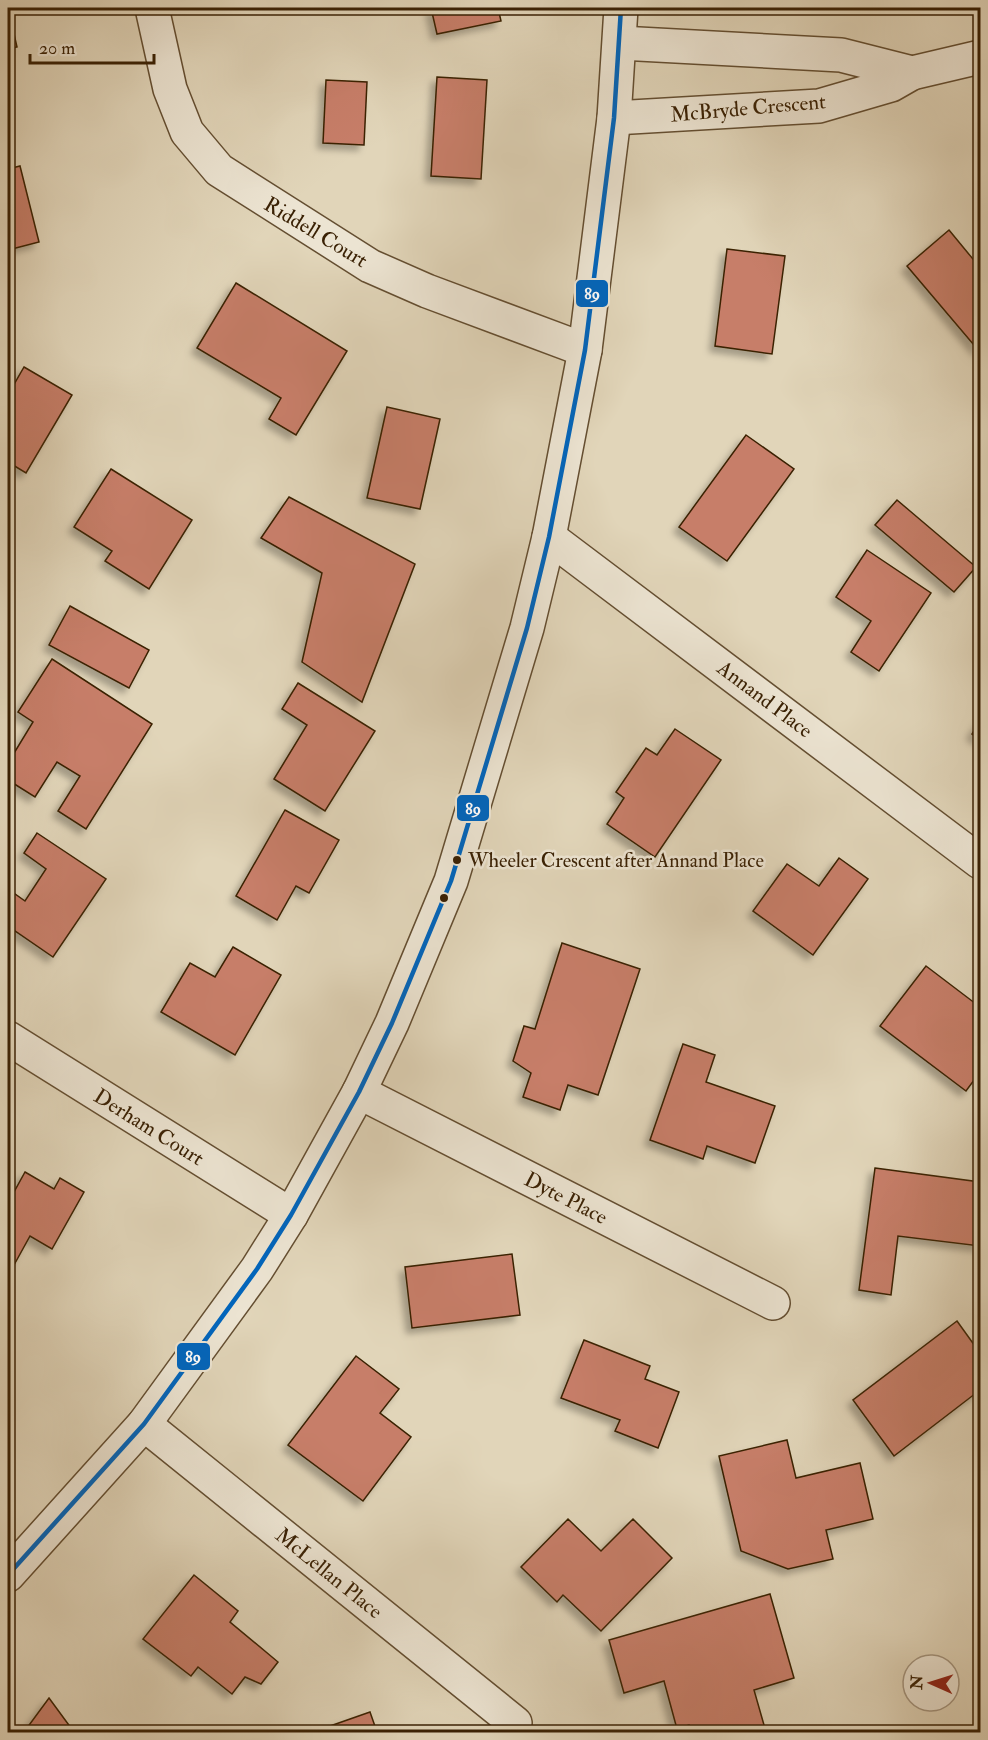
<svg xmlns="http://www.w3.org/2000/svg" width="988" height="1740" font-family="'IM FELL Double Pica',serif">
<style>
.building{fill:#c77e69;stroke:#3a2104;stroke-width:1.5;filter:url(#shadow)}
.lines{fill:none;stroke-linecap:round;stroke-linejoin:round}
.minor-casing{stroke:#644e31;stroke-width:36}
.tertiary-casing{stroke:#644e31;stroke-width:36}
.minor{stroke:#ece4d2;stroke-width:33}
.tertiary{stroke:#ece4d2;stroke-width:33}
.bus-1-casing{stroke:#ece4d2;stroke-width:9}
.bus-1{stroke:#0065bd;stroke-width:4.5}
.bus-dot{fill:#3a2104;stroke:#ece4d2;stroke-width:2}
.labels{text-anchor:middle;stroke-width:5;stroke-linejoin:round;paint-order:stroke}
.bus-label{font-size:20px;fill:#3a2104;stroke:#ece4d2;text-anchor:start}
.street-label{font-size:21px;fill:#3a2104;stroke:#ece4d2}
.line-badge{stroke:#ece4d2;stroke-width:2}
.badge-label{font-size:16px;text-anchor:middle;font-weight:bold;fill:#fff}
</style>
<defs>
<filter id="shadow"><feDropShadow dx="-5.5" dy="5.5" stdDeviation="3" flood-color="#0004"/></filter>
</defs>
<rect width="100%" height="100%" fill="#e1d5b9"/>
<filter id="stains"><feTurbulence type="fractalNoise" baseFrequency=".00333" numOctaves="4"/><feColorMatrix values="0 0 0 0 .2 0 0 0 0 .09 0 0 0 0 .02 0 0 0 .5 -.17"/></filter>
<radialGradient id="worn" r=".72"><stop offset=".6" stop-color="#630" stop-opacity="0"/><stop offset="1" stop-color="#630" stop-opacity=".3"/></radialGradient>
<g class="building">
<path d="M8,8l9,39 -9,2z"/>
<path d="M431,8h67l3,13 -64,13z"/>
<path d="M437,77l50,3 -6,99 -50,-3z"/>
<path d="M326,80l41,2 -3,63 -41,-2z"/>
<path d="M20,166l19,76 -31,8v-81z"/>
<path d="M949,230l28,34 3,-3 -1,90 -72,-85z"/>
<path d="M727,249l58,7 -13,98 -57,-8z"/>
<path d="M236,283l111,68 -51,84 -27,-16 12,-21 -84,-50z"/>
<path d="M24,367l48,28 -46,78 -18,-11v-67z"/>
<path d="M387,407l53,12 -20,90 -53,-11z"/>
<path d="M746,435l48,34 -67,92 -48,-34z"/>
<path d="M111,469l81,51 -43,69 -44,-28 7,-10 -38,-24z"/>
<path d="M289,497l126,67 -53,138 -60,-40 20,-89 -61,-35z"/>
<path d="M897,500l79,67 -22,25 -79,-67z"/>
<path d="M867,550l64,43 -52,78 -28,-19 20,-31 -35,-24z"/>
<path d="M70,606l79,44 -20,38 -80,-43z"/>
<path d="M52,659l100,65 -66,105 -28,-18 22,-35 -23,-14 -22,35 -27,-17v-17l25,-41 -15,-10z"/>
<path d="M298,683l77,48 -50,80 -51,-32 33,-54 -25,-16z"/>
<path d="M980,721v19l-8,-6z"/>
<path d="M675,729l46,31 -66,97 -48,-33 17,-26 -8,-6 30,-44 11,7z"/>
<path d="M285,810l54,30 -30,53 -13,-7 -19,34 -41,-24z"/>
<path d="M37,833l69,46 -53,78 -45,-31v-37l17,12 21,-32 -22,-16z"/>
<path d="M839,858l29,21 -55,76 -60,-44 34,-47 32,22z"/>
<path d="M562,943l78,26 -42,126 -30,-10 -8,25 -37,-13 8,-24 -18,-12 11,-35 11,3z"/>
<path d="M233,947l48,28 -46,80 -74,-43 29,-49 25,14z"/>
<path d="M926,966l54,41v65l-14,19 -86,-65z"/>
<path d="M683,1044l32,11 -9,27 69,24 -20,57 -48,-17 -4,13 -53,-19z"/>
<path d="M875,1168l105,14v64l-82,-10 -7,59 -32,-5z"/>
<path d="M25,1172l29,17 6,-11 24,14 -32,57 -22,-13 -16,29 -6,-4v-58z"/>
<path d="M512,1254l8,61 -108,13 -7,-61z"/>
<path d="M957,1321l23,32v37l-86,66 -41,-56z"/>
<path d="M584,1340l66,26 -5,13 34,13 -21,56 -43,-17 5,-11 -59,-22z"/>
<path d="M356,1356l43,33 -19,24 31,24 -48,64 -75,-56z"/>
<path d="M787,1440l9,38 64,-15 13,56 -47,11 7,29 -45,10 -47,-18 -22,-95z"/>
<path d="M568,1519l33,32 32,-32 39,39 -71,73 -38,-36 -6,7 -36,-35z"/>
<path d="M194,1575l44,36 -8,11 48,40 -17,22 -16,-7 -13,17 -34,-27 -7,9 -48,-37z"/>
<path d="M770,1594l24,84 -40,12 12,42h-75l-2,-7 -12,4 -13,-48 -40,12 -15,-53z"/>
<path d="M49,1698l25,34h-50z"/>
<path d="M370,1712l7,20h-64z"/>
</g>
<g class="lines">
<defs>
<g id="minor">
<path d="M152,8l18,81 17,43 32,38 151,96 57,25 158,59"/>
<path d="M549,537l431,325"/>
<path d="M8,1038l283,177"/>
<path d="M359,1092l414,211"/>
<path d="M144,1424l371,299"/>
</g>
<g id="tertiary">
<path d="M620,43l221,12 71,18"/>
<path d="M614,118l205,-12 72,-21 21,-12 68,-16"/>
<path d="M8,1575l136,-151 113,-155 34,-54 68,-123 33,-69 59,-142 76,-253 22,-91 36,-187 29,-232 7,-110"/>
</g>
</defs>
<use href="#minor" class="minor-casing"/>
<use href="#tertiary" class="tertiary-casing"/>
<use href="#minor" class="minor"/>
<use href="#tertiary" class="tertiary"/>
<defs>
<path id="bus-1" d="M8,1575l136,-151 113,-155 34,-54 68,-123 33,-69 59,-142 76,-253 22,-91 36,-187 29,-232 7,-110"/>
</defs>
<use href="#bus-1" class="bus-1-casing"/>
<use href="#bus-1" class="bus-1"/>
</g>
<g class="bus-dot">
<circle cx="457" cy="860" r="5"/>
<circle cx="444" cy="898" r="5"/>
</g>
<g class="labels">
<g class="bus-label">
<text x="468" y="867">Wheeler Crescent after Annand Place</text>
</g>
<g class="street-label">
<text transform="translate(748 108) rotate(-5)" y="7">McBryde Crescent</text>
<text transform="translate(316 232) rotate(31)" y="7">Riddell Court</text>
<text transform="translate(765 699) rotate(37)" y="7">Annand Place</text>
<text transform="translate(149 1127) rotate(32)" y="7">Derham Court</text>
<text transform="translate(566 1198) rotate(27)" y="7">Dyte Place</text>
<text transform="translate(329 1573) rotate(39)" y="7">McLellan Place</text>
</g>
</g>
<g class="line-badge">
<rect x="575" y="279" width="34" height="29" rx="6" fill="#0065bd"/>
<rect x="456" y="794" width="34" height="28" rx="6" fill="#0065bd"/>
<rect x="176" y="1342" width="35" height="29" rx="6" fill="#0065bd"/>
</g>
<g class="badge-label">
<text x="592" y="299">89</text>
<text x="473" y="814">89</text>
<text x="193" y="1362">89</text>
</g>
<rect width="988" height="1740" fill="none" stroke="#e1d5b9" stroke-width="30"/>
<rect x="9" y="9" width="970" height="1722" fill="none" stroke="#3a2104" stroke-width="3"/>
<rect x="15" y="15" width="958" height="1710" fill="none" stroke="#3a2104" stroke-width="1.5"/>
<g transform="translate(931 1683) rotate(273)"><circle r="28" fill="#ece4d2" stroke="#a59680" stroke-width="1.5"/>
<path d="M0-4.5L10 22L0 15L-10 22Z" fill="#8f2418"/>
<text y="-9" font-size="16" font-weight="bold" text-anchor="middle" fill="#3a2104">N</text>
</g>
<path d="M30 54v9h124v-9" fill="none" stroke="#3a2104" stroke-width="3"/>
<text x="39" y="54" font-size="18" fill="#3a2104" stroke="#ece4d2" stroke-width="4.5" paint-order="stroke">20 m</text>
<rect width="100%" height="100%" filter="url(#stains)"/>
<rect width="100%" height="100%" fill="url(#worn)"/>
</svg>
